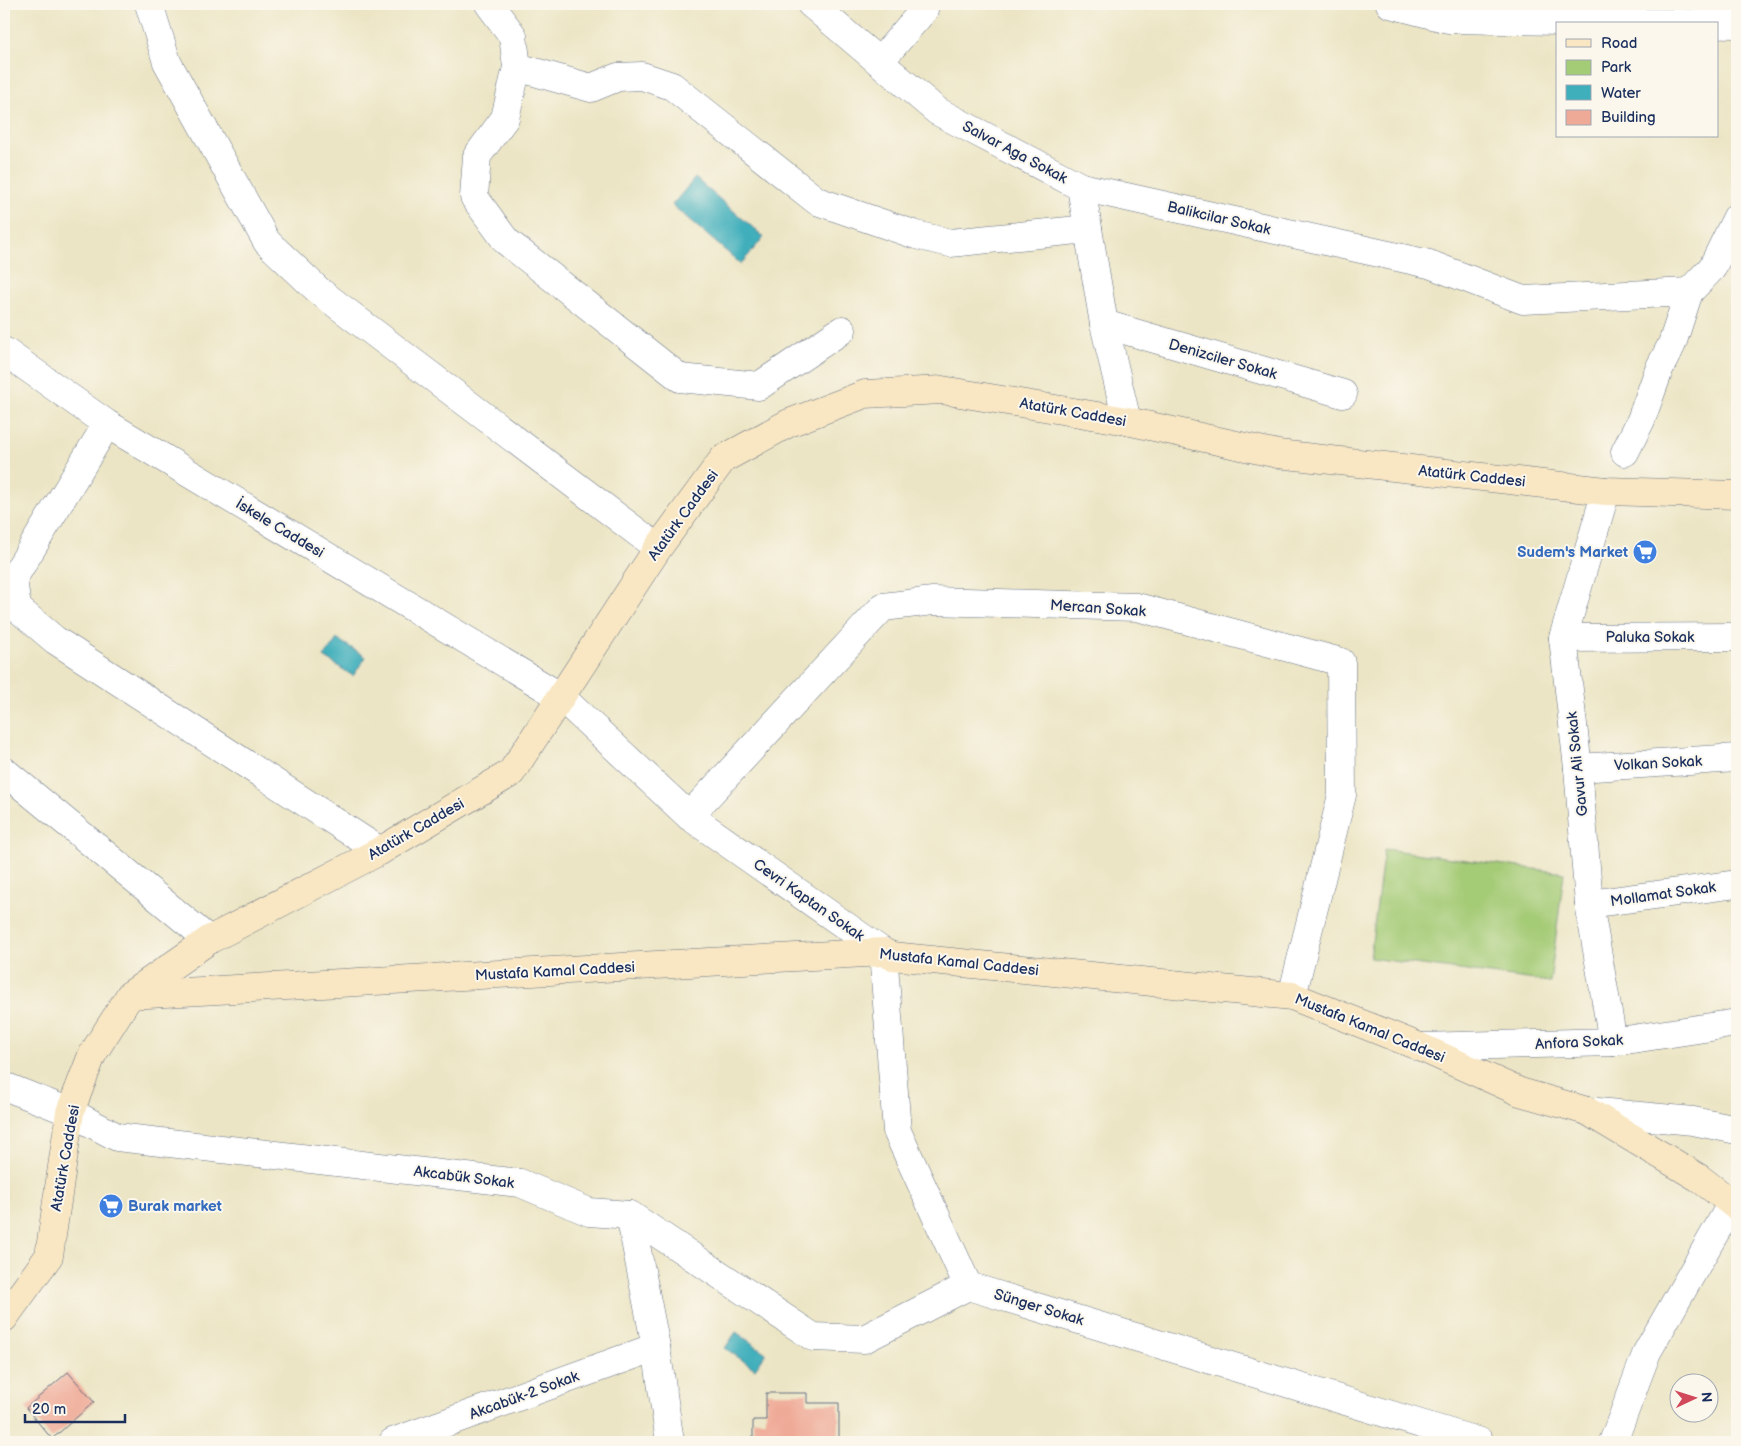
<svg xmlns="http://www.w3.org/2000/svg" width="1741" height="1446" font-family="'Balsamiq Sans',sans-serif">
<style>
.green{fill:#a4cb76;stroke:#607d6a}
.sand{fill:#eeda9e;stroke:#84847e}
.water{fill:#3fafbb;stroke:#2d6f8c}
.building{fill:#efaa97}
.lines{fill:none;stroke-linecap:round;stroke-linejoin:round}
.street-casing{stroke:#646f82;stroke-width:29}
.secondary-casing{stroke:#646f82;stroke-width:29}
.street{stroke:#fff;stroke-width:28}
.secondary{stroke:#f9e7c3;stroke-width:28}
.labels{text-anchor:middle;stroke-width:4;stroke-linejoin:round;paint-order:stroke}
.street-label{font-size:15px;fill:#1b2f5e;stroke:#fbf7ec}
.shop-label{font-size:15px;font-weight:bold;fill:#366cbe;stroke:#fbf7ec;text-anchor:end}
</style>
<rect width="100%" height="100%" fill="#fbf7ec"/>
<filter id="ink" filterUnits="userSpaceOnUse"><feTurbulence type="fractalNoise" baseFrequency=".02" numOctaves="2"/><feDisplacementMap in="SourceGraphic" scale="10" xChannelSelector="R" yChannelSelector="G"/><feConvolveMatrix kernelMatrix="1 2 1 2 8 2 1 2 1" color-interpolation-filters="sRGB"/></filter>
<filter id="wash" filterUnits="userSpaceOnUse"><feTurbulence type="fractalNoise" baseFrequency=".0096" numOctaves="4" result="noise"/><feDisplacementMap in="SourceGraphic" scale="20" xChannelSelector="R" yChannelSelector="G"/><feGaussianBlur stdDeviation="1.12" result="paint"/><feColorMatrix in="noise" values="0 0 0 0 0 0 0 0 0 0 0 0 0 0 0 0 0 1.4 0 .05"/><feComposite in="paint" operator="in"/></filter>
<g filter="url(#wash)">
<rect width="100%" height="100%" fill="#ece5c5"/>
<path class="green" d="M1384,849l180,24 -14,109 -180,-24z"/>
<path class="sand" d="M1464,4h273v5l-141,-1z"/>
<g class="water">
<path d="M695,178l69,59 -23,27 -69,-59z"/>
<path d="M337,639l29,18 -13,19 -29,-19z"/>
<path d="M736,1332l30,21 -11,16 -30,-21z"/>
</g>
<g id="blocks">
<g class="building">
<path d="M68,1372l26,30 -42,37 -26,-31z"/>
<path d="M766,1393h41v10h32v39h-86v-22h13z"/>
</g>
</g>
</g>
<g filter="url(#ink)">
<use href="#blocks" fill-opacity="0" stroke="#646f82" stroke-width="1"/>
<g class="lines">
<defs>
<g id="street">
<path d="M149,4l18,58 100,180 52,49 339,257"/>
<path d="M489,4l24,32 4,31 -12,51 -28,38 -3,41 32,44 174,137 79,8 83,-56"/>
<path d="M811,4l126,107 144,76 23,137 23,97"/>
<path d="M1390,4l58,15 289,5"/>
<path d="M879,62l45,-52"/>
<path d="M517,67l74,21 27,-11 24,-1 30,10 145,115 99,34 34,8 138,-14"/>
<path d="M1081,187l348,77 94,36 166,-8"/>
<path d="M1104,324l239,70"/>
<path d="M4,351l103,73 454,273 128,119 194,136 14,179 71,155"/>
<path d="M107,424l-94,155 4,29 38,32 325,211"/>
<path d="M1625,452l16,-32 19,-53 12,-23 17,-52 23,-24 25,-51"/>
<path d="M1606,491l-43,147 15,130 11,136 24,138"/>
<path d="M1563,638l174,-1"/>
<path d="M1578,768l159,-10"/>
<path d="M4,771l205,169"/>
<path d="M689,816l194,-209 50,-6 204,6 204,55 1,133 -50,201"/>
<path d="M1589,904l148,-20"/>
<path d="M1420,1047l193,-5 124,-19"/>
<path d="M4,1086l66,26 47,25 403,46 69,29 41,3 183,122 51,2 104,-53 512,156"/>
<path d="M1587,1111l106,10 44,9"/>
<path d="M630,1215l26,132 14,95"/>
<path d="M393,1442l263,-95"/>
<path d="M1613,1442l34,-90 85,-149"/>
</g>
<g id="secondary">
<path d="M130,995l753,-43 9,4 400,40 128,51 100,45 67,19 112,67 38,29"/>
<path d="M4,1318l45,-62 21,-144 22,-57 38,-60 79,-55 171,-89 131,-78 147,-225 65,-89 66,-36 76,-29 77,-4 185,31 151,33 328,37 131,4"/>
</g>
</defs>
<use href="#street" class="street-casing"/>
<use href="#secondary" class="secondary-casing"/>
<use href="#street" class="street"/>
<use href="#secondary" class="secondary"/>
</g>
</g>
<defs>
<symbol id="supermarket-disc" viewBox="-11 -11 22 22"><circle r="9.5" fill="#3f7fe0" stroke="#fbf7ec"/><path d="M-6-5.5h2.5l.6 2H6L4.5 2H-2.5L-4.4-4H-6ZM-1.5 3.2a1.3 1.3 0 1 0 .1 0ZM3 3.2a1.3 1.3 0 1 0 .1 0Z" fill="#fff"/></symbol>
</defs>
<g fill-rule="evenodd">
<use href="#supermarket-disc" x="1631" y="538" width="28" height="28"/>
<use href="#supermarket-disc" x="97" y="1192" width="28" height="28"/>
</g>
<g class="labels">
<g class="street-label">
<text transform="translate(1015 152) rotate(28)" y="5">Salvar Aga Sokak</text>
<text transform="translate(1219 218) rotate(13)" y="5">Balikcilar Sokak</text>
<text transform="translate(1223 359) rotate(16)" y="5">Denizciler Sokak</text>
<text transform="translate(1073 412) rotate(10)" y="5">Atatürk Caddesi</text>
<text transform="translate(1472 476) rotate(6)" y="5">Atatürk Caddesi</text>
<text transform="translate(683 515) rotate(-54)" y="5">Atatürk Caddesi</text>
<text transform="translate(280 528) rotate(31)" y="5">İskele Caddesi</text>
<text transform="translate(1098 608) rotate(4)" y="5">Mercan Sokak</text>
<text x="1650" y="642">Paluka Sokak</text>
<text transform="translate(1658 763) rotate(-3)" y="5">Volkan Sokak</text>
<text transform="translate(1577 764) rotate(-96)" y="5">Gavur Ali Sokak</text>
<text transform="translate(416 829) rotate(-30)" y="5">Atatürk Caddesi</text>
<text transform="translate(1663 894) rotate(-8)" y="5">Mollamat Sokak</text>
<text transform="translate(809 900) rotate(35)" y="5">Cevri Kaptan Sokak</text>
<text transform="translate(959 962) rotate(6)" y="5">Mustafa Kamal Caddesi</text>
<text transform="translate(555 971) rotate(-3)" y="5">Mustafa Kamal Caddesi</text>
<text transform="translate(1370 1028) rotate(22)" y="5">Mustafa Kamal Caddesi</text>
<text transform="translate(1579 1042) rotate(-3)" y="5">Anfora Sokak</text>
<text transform="translate(65 1158) rotate(-80)" y="5">Atatürk Caddesi</text>
<text transform="translate(464 1177) rotate(7)" y="5">Akcabük Sokak</text>
<text transform="translate(1039 1307) rotate(17)" y="5">Sünger Sokak</text>
<text transform="translate(524 1395) rotate(-20)" y="5">Akcabük-2 Sokak</text>
</g>
<g class="shop-label">
<text x="1628" y="557">Sudem's Market</text>
<text x="128" y="1211" text-anchor="start">Burak market</text>
</g>
</g>
<rect width="1741" height="1446" fill="none" stroke="#fbf7ec" stroke-width="20"/>
<rect x="1556" y="22" width="162" height="115" fill="#fbf7ec" stroke="#a1a7b3"/>
<rect x="1566" y="39" width="25" height="8" fill="#f9e7c3" stroke="#a1a7b3"/>
<text x="1601" y="48" font-size="15" fill="#1b2f5e">Road</text>
<rect x="1566" y="60" width="25" height="15" fill="#a4cb76" stroke="#a1a7b3"/>
<text x="1601" y="72" font-size="15" fill="#1b2f5e">Park</text>
<rect x="1566" y="85" width="25" height="15" fill="#3fafbb" stroke="#a1a7b3"/>
<text x="1601" y="98" font-size="15" fill="#1b2f5e">Water</text>
<rect x="1566" y="110" width="25" height="15" fill="#efaa97" stroke="#a1a7b3"/>
<text x="1601" y="122" font-size="15" fill="#1b2f5e">Building</text>
<g transform="translate(1694 1398) rotate(86)"><circle r="24" fill="#fbf7ec" stroke="#a1a7b3"/>
<path d="M0-4L9 19L0 12L-9 19Z" fill="#d1495b"/>
<text y="-8" font-size="14" font-weight="bold" text-anchor="middle" fill="#1b2f5e">N</text>
</g>
<path d="M25 1414v8h100v-8" fill="none" stroke="#1b2f5e" stroke-width="2.5"/>
<text x="32" y="1414" font-size="15" fill="#1b2f5e" stroke="#fbf7ec" stroke-width="4" paint-order="stroke">20 m</text>
</svg>
